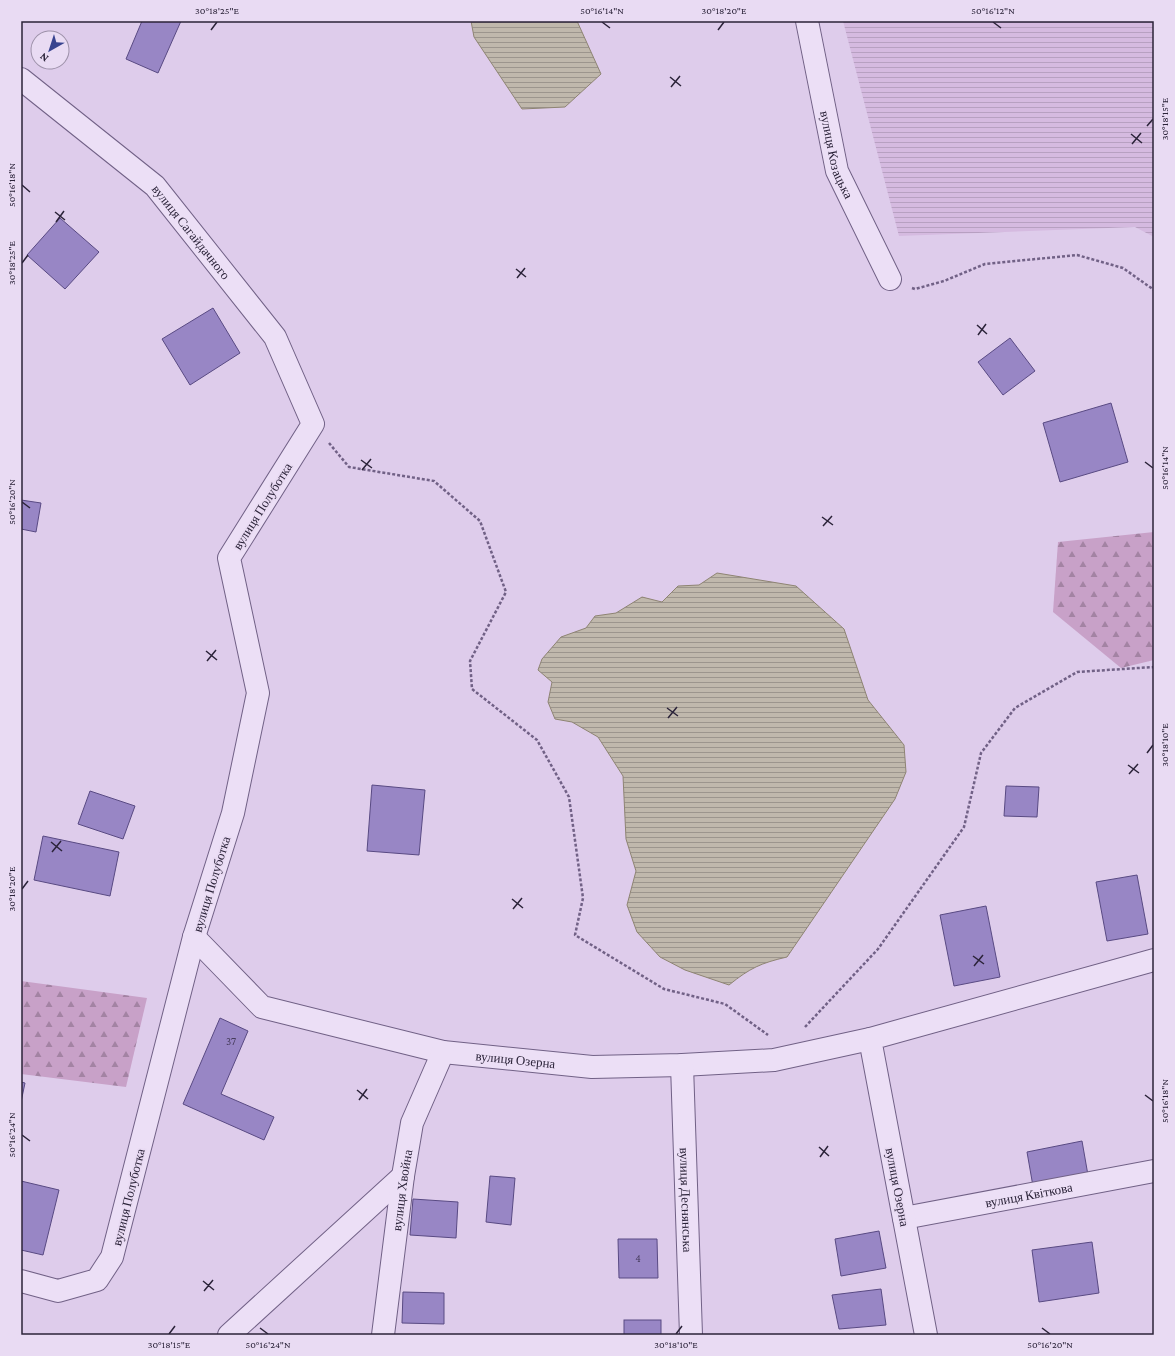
<svg xmlns="http://www.w3.org/2000/svg" width="1175" height="1356" font-family="'Crimson Pro',serif">
<style>
.farmland{fill:url(#farmland-rules)}
.forest{fill:url(#forest-firs)}
.water{fill:url(#water-rules);stroke:#8e8473}
.building{fill:#9886c5;stroke:#594a83}
.lines{fill:none;stroke-linecap:round;stroke-linejoin:round}
.minor-casing{stroke:#716186;stroke-width:24}
.path{stroke:#716186;stroke-width:2.5;stroke-dasharray:3 2;stroke-linecap:butt}
.minor{stroke:#ecdff6;stroke-width:22}
.ticks{fill:none;stroke:#2b2339;stroke-width:1.5}
.labels{text-anchor:middle;stroke-width:3.5;stroke-linejoin:round;paint-order:stroke}
.number-label{font-size:11px;fill:#463c5c}
.street-label{font-size:13px;fill:#2b2339;stroke:#e9dbf3}
.neatline{fill:none;stroke:#2b2339;stroke-width:1.5}
.ticks-label{font-size:10px;text-anchor:middle;fill:#2b2339}
</style>
<defs>
<pattern id="farmland-rules" width="6" height="5" patternUnits="userSpaceOnUse"><rect width="6" height="5" fill="#d5bae0"/><path d="M0 2.5h6" fill="none" stroke="#b7a0c1"/></pattern>
<pattern id="forest-firs" width="22" height="20" patternUnits="userSpaceOnUse"><rect width="22" height="20" fill="#c8a1c8"/><path d="M5 1l3.5 6h-7zM16 11l3.5 6h-7z" fill="#a383a3"/></pattern>
<pattern id="water-rules" width="6" height="5" patternUnits="userSpaceOnUse"><rect width="6" height="5" fill="#c0b8ac"/><path d="M0 2.5h6" fill="none" stroke="#9c958d"/></pattern>
</defs>
<rect width="100%" height="100%" fill="#decceb"/>
<path class="farmland" d="M843,21h311v216l-19,-10 -236,9z"/>
<g class="forest">
<path d="M1154,532v128l-33,8 -68,-56 5,-70z"/>
<path d="M21,981l126,17 -21,89 -105,-13z"/>
</g>
<g class="water">
<path d="M471,21h106l24,53 -36,33 -43,2 -48,-72z"/>
<path d="M717,573l79,13 48,43 24,71 36,45 2,27 -11,27 -108,158c-26,6 -37,11 -58,28l-44,-15 -25,-13 -23,-25 -10,-27 9,-34 -10,-32 -3,-63 -25,-39 -26,-15 -17,-3 -7,-17 4,-20 -14,-12 4,-11 19,-22 25,-9 9,-12 21,-3 26,-16 20,5 16,-16 21,-1z"/>
</g>
<g class="building">
<path d="M142,21h39l-23,52 -32,-14z"/>
<path d="M60,218l39,34 -34,37 -38,-34z"/>
<path d="M213,308l27,45 -50,32 -28,-46z"/>
<path d="M1010,338l25,33 -32,24 -25,-33z"/>
<path d="M1111,403l17,59 -68,20 -17,-59z"/>
<path d="M21,500l20,3 -5,29 -15,-3z"/>
<path d="M372,785l53,5 -6,65 -52,-4z"/>
<path d="M1006,786l33,1 -2,30 -33,-1z"/>
<path d="M90,791l45,15 -12,33 -45,-15z"/>
<path d="M43,836l76,16 -9,44 -76,-16z"/>
<path d="M1137,875l11,59 -41,7 -11,-59z"/>
<path d="M986,906l14,71 -46,9 -14,-71z"/>
<path d="M220,1018l28,13 -27,63 53,23 -10,23 -81,-36z"/>
<path d="M21,1082l4,1 -4,19z"/>
<path d="M1082,1141l7,40 -55,11 -7,-40z"/>
<path d="M490,1176l25,2 -4,47 -25,-3z"/>
<path d="M21,1181l38,9 -16,65 -22,-5z"/>
<path d="M413,1199l45,3 -2,36 -46,-3z"/>
<path d="M879,1231l7,37 -45,8 -6,-37z"/>
<path d="M618,1239h39l1,39h-39z"/>
<path d="M1092,1242l7,51 -60,9 -7,-52z"/>
<path d="M881,1289l5,36 -47,4 -7,-34z"/>
<path d="M403,1292l41,1v31l-42,-1z"/>
<rect x="624" y="1320" width="37" height="15"/>
</g>
<g class="lines">
<defs>
<g id="minor">
<path id="s1" d="M807,21l30,150 53,108"/>
<path id="s2" d="M21,79l134,107 120,151 38,87 -84,134 29,135 -25,120 -39,124 -82,320 -15,23 -39,11 -37,-10"/>
<path id="s3" d="M194,937l68,70 181,45 149,15 90,-2 92,-5 96,-21"/>
<path id="s4" d="M682,1065l9,270"/>
<path id="s5" d="M904,1218l250,-47"/>
<path d="M229,1335l174,-159"/>
<path id="s6" d="M383,1335l20,-159 9,-53 31,-71"/>
<path d="M926,1335l-56,-296 284,-79"/>
</g>
</defs>
<use href="#minor" class="minor-casing"/>
<g class="path">
<path d="M912,288l3,1 29,-8 41,-17 92,-9 46,13 31,22"/>
<path d="M329,443l20,24 85,14 46,40 26,71 -36,69 2,28 65,51 32,57 14,101 -8,37 89,54 61,15 43,31"/>
<path d="M805,1027l73,-78 86,-122 17,-74 34,-45 62,-36 77,-5"/>
</g>
<use href="#minor" class="minor"/>
</g>
<path class="ticks" d="M602,22l8,6M993,22l8,6M211,30l6,-8M718,30l6,-8M670,77l11,9M671,87l9,-11M1147,126l6,-7M1131,134l11,9M1132,144l9,-11M22,185l8,7M55,212l10,8M56,222l8,-11M22,263l6,-8M516,269l10,8M517,278l8,-10M977,325l10,9M978,335l8,-11M361,460l11,8M1145,462l8,6M362,470l9,-11M22,502l8,6M822,517l11,8M823,526l9,-10M206,651l11,9M207,661l9,-11M667,708l11,8M668,718l9,-11M1147,753l6,-8M1128,765l11,8M1129,774l9,-10M51,842l11,9M52,852l9,-11M22,889l6,-8M512,899l11,9M513,909l9,-11M973,956l11,8M974,966l9,-11M357,1090l11,9M1145,1095l8,6M359,1100l8,-11M22,1135l8,6M819,1147l10,9M820,1157l8,-11M203,1281l11,9M204,1291l9,-11M260,1328l8,6M1042,1328l8,6M169,1334l6,-8M676,1334l6,-8"/>
<g class="labels">
<g class="number-label">
<text x="231" y="1045">37</text>
<text x="638" y="1262">4</text>
</g>
<g class="street-label">
<text dy="5" stroke="none"><textPath href="#s1" startOffset="137">вулиця Козацька</textPath></text>
<text dy="5" stroke="none"><textPath href="#s2" startOffset="230">вулиця Сагайдачного</textPath></text>
<text transform="translate(262 506) rotate(-58)" y="5">вулиця Полуботка</text>
<text transform="translate(211 884) rotate(-73)" y="5">вулиця Полуботка</text>
<text dy="5" stroke="none"><textPath href="#s3" startOffset="357">вулиця Озерна</textPath></text>
<text transform="translate(898 1187) rotate(79)" y="5">вулиця Озерна</text>
<text dy="5" stroke="none"><textPath href="#s6" startOffset="146">вулиця Хвойна</textPath></text>
<text dy="5" stroke="none"><textPath href="#s5" startOffset="127">вулиця Квіткова</textPath></text>
<text transform="translate(128 1197) rotate(-76)" y="5">вулиця Полуботка</text>
<text dy="5" stroke="none"><textPath href="#s4" startOffset="135">вулиця Деснянська</textPath></text>
</g>
</g>
<rect width="1175" height="1356" fill="none" stroke="#e9dbf3" stroke-width="44"/>
<g transform="translate(50 50) rotate(219)"><circle r="19" fill="#e9dbf3" stroke="#9d91a9"/>
<path d="M0-3L7 15L0 10L-7 15Z" fill="#38438f"/>
<text y="-6" font-size="11" font-weight="bold" text-anchor="middle" fill="#2b2339">N</text>
</g>
<rect x="22" y="22" width="1131" height="1312" class="neatline"/>
<g class="ticks-label">
<text x="217" y="14">30°18'25"E</text>
<text x="602" y="14">50°16'14"N</text>
<text x="724" y="14">30°18'20"E</text>
<text x="993" y="14">50°16'12"N</text>
<text transform="translate(1164 119) rotate(-90)" y="4">30°18'15"E</text>
<text transform="translate(11 185) rotate(-90)" y="4">50°16'18"N</text>
<text transform="translate(11 263) rotate(-90)" y="4">30°18'25"E</text>
<text transform="translate(1164 468) rotate(-90)" y="4">50°16'14"N</text>
<text transform="translate(11 502) rotate(-90)" y="4">50°16'20"N</text>
<text transform="translate(1164 745) rotate(-90)" y="4">30°18'10"E</text>
<text transform="translate(11 889) rotate(-90)" y="4">30°18'20"E</text>
<text transform="translate(1164 1101) rotate(-90)" y="4">50°16'18"N</text>
<text transform="translate(11 1135) rotate(-90)" y="4">50°16'24"N</text>
<text x="169" y="1348">30°18'15"E</text>
<text x="268" y="1348">50°16'24"N</text>
<text x="676" y="1348">30°18'10"E</text>
<text x="1050" y="1348">50°16'20"N</text>
</g>
</svg>
